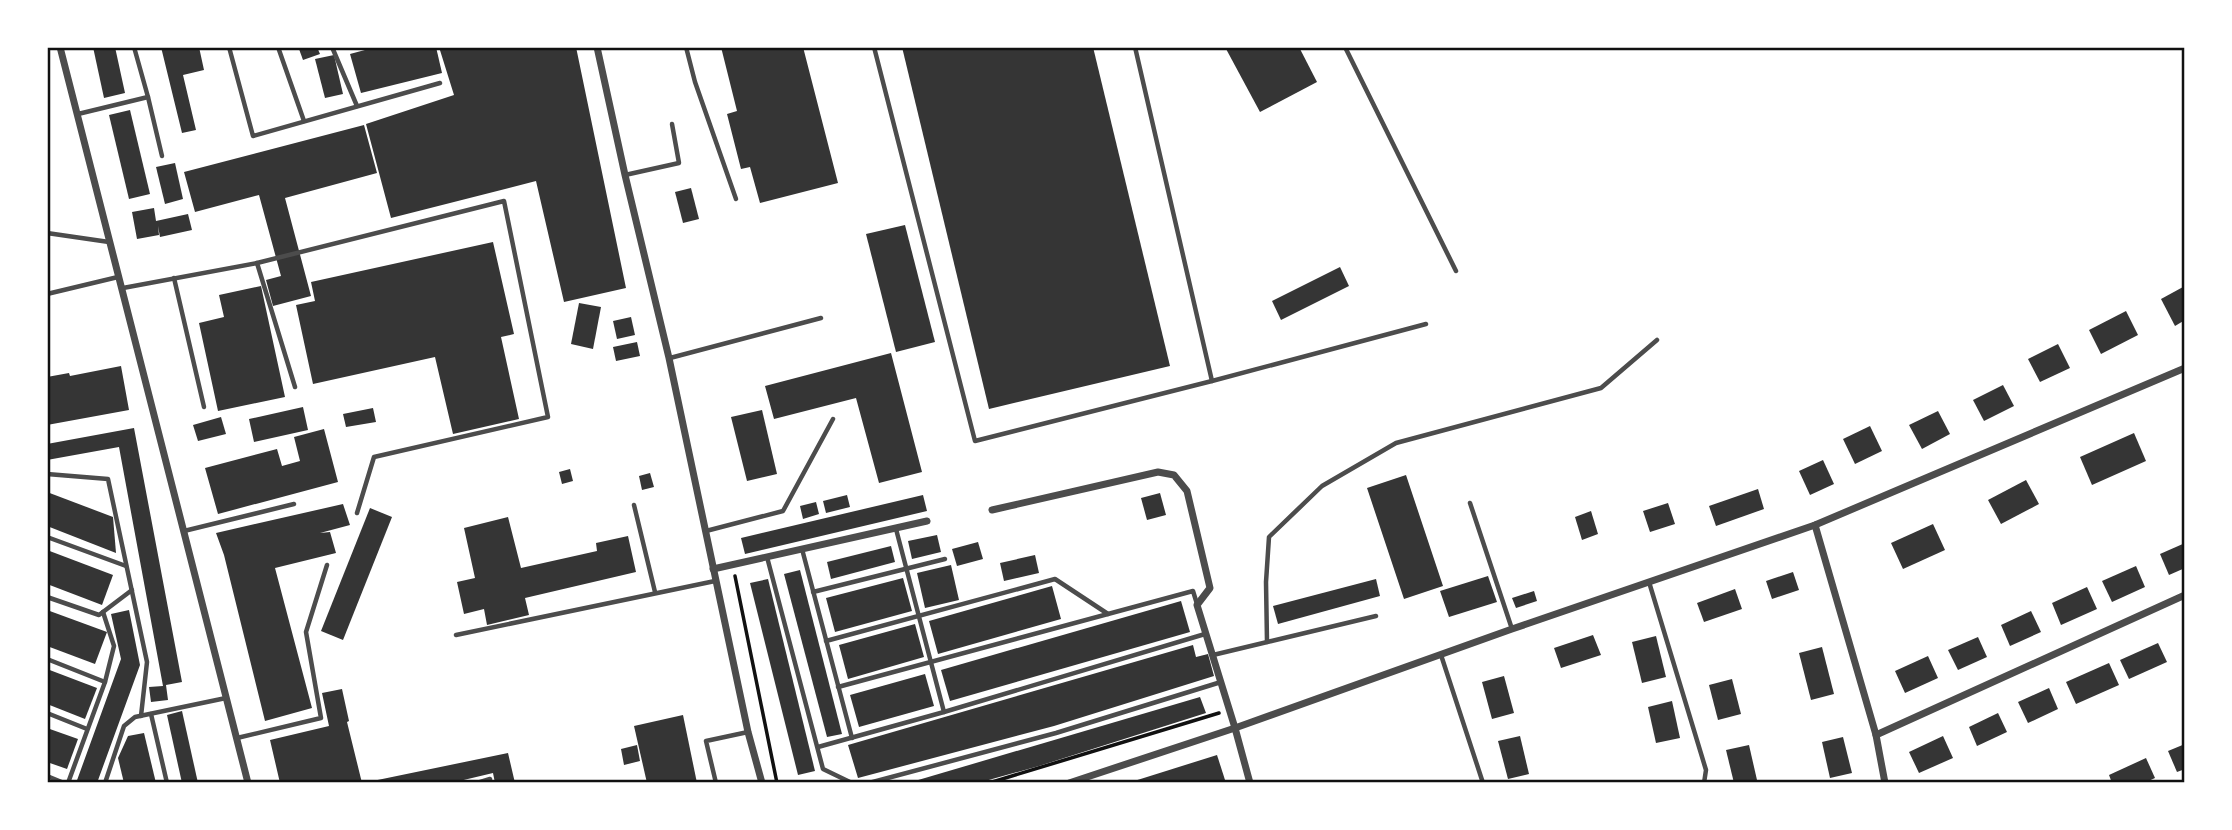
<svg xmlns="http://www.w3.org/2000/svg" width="2232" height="830" font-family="Arial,sans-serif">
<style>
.building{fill:#353535}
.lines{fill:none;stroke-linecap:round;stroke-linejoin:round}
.path{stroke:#111;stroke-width:3.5}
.service{stroke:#4c4c4c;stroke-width:4.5}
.minor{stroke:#4c4c4c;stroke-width:7}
.neatline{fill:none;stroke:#111;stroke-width:2.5}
</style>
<rect width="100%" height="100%" fill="#fff"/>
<g class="building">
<path d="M93,47h22l10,46 -21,5z"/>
<path d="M161,47h38l5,23 -21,5 13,55 -14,3z"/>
<path d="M304,47h13l3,7 -17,6 -4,-11z"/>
<path d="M376,47h60l6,26 -81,20 -11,-39z"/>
<path d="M439,47h137l50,241 -62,14 -28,-121 -145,37 -25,-94 88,-29z"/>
<path d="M721,47h82l35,136 -78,20 -10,-36 -9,2 -14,-55 10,-3z"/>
<path d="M902,47h191l77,319 -181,43z"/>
<path d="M1225,47h74l18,35 -57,30z"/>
<path d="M334,55l9,39 -18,4 -10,-39z"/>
<path d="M130,110l20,84 -21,5 -20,-84z"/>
<path d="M364,125l13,48 -92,25 26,98 -38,10 -7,-26 15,-4 -22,-81 -64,17 -11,-40z"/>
<path d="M175,163l8,36 -18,5 -9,-37z"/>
<path d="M691,188l8,31 -16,4 -8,-31z"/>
<path d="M154,208l2,13 32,-7 4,16 -32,7 -2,-11 1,9 -22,4 -5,-27z"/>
<path d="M905,225l30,117 -39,10 -30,-118z"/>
<path d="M493,242l21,92 -13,3 18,82 -66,15 -18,-77 -122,27 -17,-79 19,-4 -4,-19z"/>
<path d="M1340,267l9,19 -68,34 -9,-19z"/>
<path d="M261,286l24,111 -67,14 -19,-88 25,-6 -5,-22z"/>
<path d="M2183,287l2,33 -10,6 -14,-27z"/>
<path d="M579,303l22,4 -8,42 -22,-5z"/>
<path d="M2126,311l12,24 -37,19 -12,-24z"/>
<path d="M631,317l4,18 -18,4 -4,-18z"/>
<path d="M637,342l3,14 -24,5 -3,-14z"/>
<path d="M2058,344l12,24 -30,14 -12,-23z"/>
<path d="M891,353l31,119 -43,11 -23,-85 -82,21 -9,-33z"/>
<path d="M121,366l8,44 -82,15v-48l22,-4 1,3z"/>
<path d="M2003,385l11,21 -30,15 -11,-21z"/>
<path d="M303,407l5,23 -54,12 -5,-23z"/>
<path d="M373,408l3,14 -30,5 -3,-13z"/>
<path d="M762,410l15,64 -30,7 -16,-64z"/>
<path d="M1938,411l12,23 -28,15 -13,-24z"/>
<path d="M221,417l5,17 -28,7 -5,-16z"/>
<path d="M1870,426l12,25 -27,13 -12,-25z"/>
<path d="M134,428l48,254 -16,3 2,15 -17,2 -2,-15 14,-1 -44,-239 -72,13v-16z"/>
<path d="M324,429l14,53 -120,32 -13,-46 72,-19 5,17 18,-5 -6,-24z"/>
<path d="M2134,433l12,28 -54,24 -12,-28z"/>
<path d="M1823,460l11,24 -24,11 -11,-24z"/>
<path d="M570,469l3,12 -11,3 -3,-12z"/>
<path d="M650,473l4,14 -12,3 -3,-14z"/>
<path d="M1406,475l37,111 -39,13 -37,-111z"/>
<path d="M2026,480l13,24 -38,20 -13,-24z"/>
<path d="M1758,489l6,20 -48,17 -7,-20z"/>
<path d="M47,492l66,25 3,36 -69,-27z"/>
<path d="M1160,493l6,22 -19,5 -6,-22z"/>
<path d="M847,495l3,12 -24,6 -3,-12z"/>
<path d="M923,495l4,16 -182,43 -4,-16z"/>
<path d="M816,502l3,12 -16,5 -3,-13z"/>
<path d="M1668,503l7,21 -25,8 -7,-21z"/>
<path d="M343,504l7,21 -30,8 10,-1 6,21 -61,15 37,140 -47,13 -41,-166 -8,-22z"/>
<path d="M370,508l22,9 -49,123 -22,-9z"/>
<path d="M1591,511l7,23 -16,6 -7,-23z"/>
<path d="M508,517l13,51 76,-17 -1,-8 32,-7 8,36 -111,26 4,17 -42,10 -3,-16 -20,5 -7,-32 18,-4 -11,-50z"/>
<path d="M1933,524l12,26 -42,19 -12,-26z"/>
<path d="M937,535l4,17 -29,7 -4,-18z"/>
<path d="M978,542l5,17 -26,7 -5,-17z"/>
<path d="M2185,543v25l-16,7 -9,-21z"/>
<path d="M891,546l4,16 -64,17 -4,-17z"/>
<path d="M47,550l66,25 -11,30 -55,-21z"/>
<path d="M1035,555l4,18 -35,8 -4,-18z"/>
<path d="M951,565l8,35 -34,8 -8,-35z"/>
<path d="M2136,566l9,21 -33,15 -10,-21z"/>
<path d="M800,570l42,164 -15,3 -43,-163z"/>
<path d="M1793,572l6,18 -27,9 -6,-18z"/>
<path d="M1488,576l9,26 -48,15 -9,-26z"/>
<path d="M903,578l9,33 -77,21 -9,-34z"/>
<path d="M768,579l47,192 -17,4 -48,-192z"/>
<path d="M1376,579l4,17 -102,28 -5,-18z"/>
<path d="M1052,586l9,33 -123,35 -9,-33z"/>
<path d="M2087,587l10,22 -36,16 -9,-22z"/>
<path d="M1735,589l7,20 -38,13 -7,-19z"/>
<path d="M1534,591l3,10 -21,7 -4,-10z"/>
<path d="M1181,601l9,31 -240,69 -9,-31z"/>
<path d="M47,610l60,22 -12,32 -48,-18z"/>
<path d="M129,610l11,55 -43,118h-21l45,-124 -10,-45z"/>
<path d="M2031,611l10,21 -31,14 -9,-21z"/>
<path d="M915,624l9,33 -76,22 -9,-34z"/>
<path d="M1593,635l8,20 -40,13 -7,-20z"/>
<path d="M1656,636l10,41 -24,6 -10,-41z"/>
<path d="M1978,637l9,20 -29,13 -10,-20z"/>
<path d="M2158,643l9,19 -38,17 -9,-19z"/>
<path d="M1193,645l3,12 12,-3 6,22 -160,50 -196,52 -10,-33z"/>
<path d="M1822,647l12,47 -23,6 -12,-47z"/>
<path d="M1928,656l10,22 -33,15 -10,-22z"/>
<path d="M2109,663l10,22 -43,19 -10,-22z"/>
<path d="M47,669l50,19 -12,31 -38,-15z"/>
<path d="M925,674l9,32 -75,21 -9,-32z"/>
<path d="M1504,676l10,37 -22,6 -10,-37z"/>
<path d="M1732,679l9,35 -23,6 -9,-35z"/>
<path d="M2049,688l9,21 -30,14 -10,-21z"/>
<path d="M342,689l7,32 -2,1 15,61h-82l-10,-43 59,-14 -7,-33z"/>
<path d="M1200,697l6,16 -167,53 -61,17h-70z"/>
<path d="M1672,701l8,37 -24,5 -8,-36z"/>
<path d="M182,711l16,72h-16l-15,-68z"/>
<path d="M1998,713l9,19 -30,14 -8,-19z"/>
<path d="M683,715l14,68h-50l-13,-57z"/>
<path d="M47,728l31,11 -11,30 -20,-7z"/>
<path d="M144,733l12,50h-32l-6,-25 10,-22z"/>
<path d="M1520,736l9,38 -21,5 -10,-38z"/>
<path d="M1943,736l10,22 -34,15 -10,-21z"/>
<path d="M1843,737l9,36 -22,5 -8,-36z"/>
<path d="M2185,744v25l-8,3 -9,-21z"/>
<path d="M637,745l3,16 -16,4 -3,-16z"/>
<path d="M1749,745l8,35 -23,3 -8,-33z"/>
<path d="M508,753l7,30h-20l-2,-10 -42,10h-88z"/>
<path d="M1217,755l9,28h-95v-1z"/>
<path d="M2146,758l9,20 -11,5h-32l-3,-8z"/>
</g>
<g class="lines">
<g class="path">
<path d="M735,576l42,207"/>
<path d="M989,783l230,-70"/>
</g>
<g class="service">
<path d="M134,47l14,50 14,59"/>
<path d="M229,47l24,89 187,-53"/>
<path d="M278,47l26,74"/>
<path d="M332,47l25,59"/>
<path d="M686,47l9,35 41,117"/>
<path d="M874,47l101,394 237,-60 214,-57"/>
<path d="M1135,47l77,334"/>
<path d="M1345,47l111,224"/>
<path d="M78,114l70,-17"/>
<path d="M625,175l54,-12 -7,-39"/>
<path d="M47,233l62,9"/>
<path d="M257,263l247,-62 44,216 -174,40 -17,56"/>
<path d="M174,278l30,129"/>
<path d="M123,288l134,-25 38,124"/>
<path d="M47,294l71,-17"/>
<path d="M47,357v8"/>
<path d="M670,358l151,-40"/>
<path d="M47,474l61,5 39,183 -6,54"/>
<path d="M1470,503l42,126"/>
<path d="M634,505l21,87"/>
<path d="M896,529l48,183"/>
<path d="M184,531l110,-27"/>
<path d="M706,531l77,-20 50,-92"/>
<path d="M47,537l79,29"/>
<path d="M802,549l50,189"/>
<path d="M767,557l56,212 29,14"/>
<path d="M1649,582l57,188 -2,13"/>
<path d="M813,592l132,-33"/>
<path d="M47,597l52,18 33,-25"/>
<path d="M456,635l259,-54"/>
<path d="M826,641l229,-62 53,35"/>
<path d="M1267,642l-1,-60 3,-45 53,-51 74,-43 205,-55 56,-48"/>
<path d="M1213,655l163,-39"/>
<path d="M1441,655l42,128"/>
<path d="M47,659l58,23"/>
<path d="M838,687l355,-96 4,13"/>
<path d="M47,713l40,16"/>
<path d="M151,714l16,69"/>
<path d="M237,738l84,-20 -15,-86 21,-67"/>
<path d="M818,747l126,-35 261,-78"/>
<path d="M47,776l17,7"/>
<path d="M68,783l37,-101 9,-36 -11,-34"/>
<path d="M105,783l19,-57 11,-9 91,-19"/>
<path d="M477,783l13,-4v4"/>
<path d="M716,783l-10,-42 42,-9"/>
<path d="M869,783l187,-50 165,-51"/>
</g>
<g class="minor">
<path d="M60,47l188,736"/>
<path d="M597,47l28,128 44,183 79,374 14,51"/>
<path d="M992,510l166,-38 16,3 13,16 23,97 -13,17 38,123 15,55"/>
<path d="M1815,525l61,210 9,48"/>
<path d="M713,569l214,-48"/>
<path d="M1876,735l309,-140"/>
<path d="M1069,783l166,-55 277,-99 303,-104 370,-157"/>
</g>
</g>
<rect width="2232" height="830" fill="none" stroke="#ffffff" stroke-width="98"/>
<rect x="49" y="49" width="2134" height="732" class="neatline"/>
</svg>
